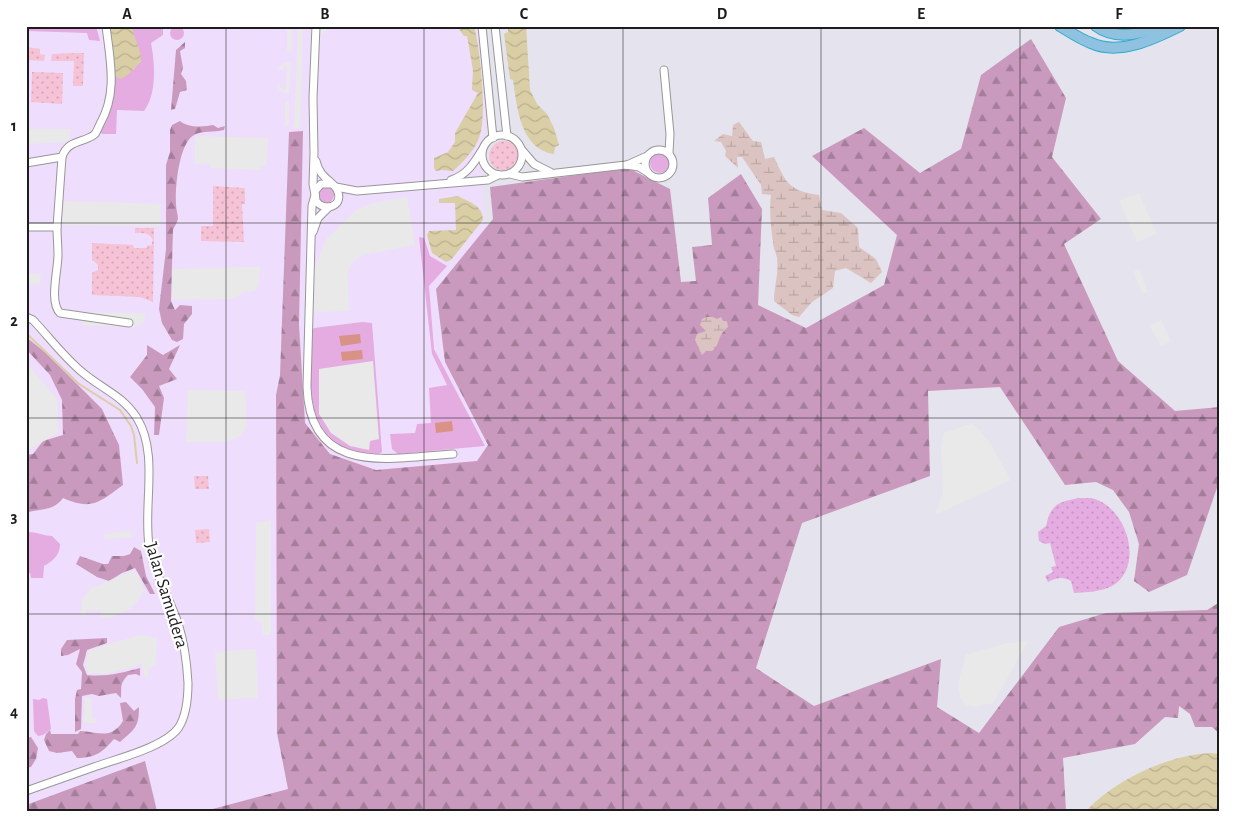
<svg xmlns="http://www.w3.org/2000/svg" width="1246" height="837" font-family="'Alegreya Sans',sans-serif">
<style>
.education{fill:#efddfd}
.grass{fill:#e5ace1}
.forest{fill:url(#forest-firs)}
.wetland{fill:url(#wetland-marsh)}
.park{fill:url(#park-dots)}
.garden{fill:url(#garden-dots)}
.pitch{fill:#d89386}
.parking{fill:#e9e9e9}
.water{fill:url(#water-waves)}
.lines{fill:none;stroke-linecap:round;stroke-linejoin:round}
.stream{stroke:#d9cea6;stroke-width:2}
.minor-casing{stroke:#979797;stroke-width:9}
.highway-casing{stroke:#2fabcd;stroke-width:12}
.minor{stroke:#fff;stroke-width:7}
.highway{stroke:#8fc2e0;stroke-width:10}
.grid{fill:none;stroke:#1d1d1d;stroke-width:1;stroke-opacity:0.55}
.labels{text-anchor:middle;stroke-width:4.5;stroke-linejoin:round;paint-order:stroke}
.street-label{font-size:18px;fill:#1d1d1d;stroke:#fff}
.neatline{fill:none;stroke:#1d1d1d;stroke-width:2}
.grid-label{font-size:16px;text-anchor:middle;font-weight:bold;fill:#1d1d1d}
</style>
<defs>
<pattern id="forest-firs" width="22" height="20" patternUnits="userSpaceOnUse" patternTransform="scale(1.25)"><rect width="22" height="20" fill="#ca9abe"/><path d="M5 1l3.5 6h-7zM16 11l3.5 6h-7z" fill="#a37d9a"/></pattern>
<pattern id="wetland-marsh" width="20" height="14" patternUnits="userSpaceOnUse" patternTransform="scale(1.25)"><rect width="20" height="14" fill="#dbc3c1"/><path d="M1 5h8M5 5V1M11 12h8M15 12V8" fill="none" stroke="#bca7a5"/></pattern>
<pattern id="park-dots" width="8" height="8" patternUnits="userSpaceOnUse" patternTransform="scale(1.25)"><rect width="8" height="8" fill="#f6c2d5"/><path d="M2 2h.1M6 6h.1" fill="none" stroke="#d2a6b6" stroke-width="1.8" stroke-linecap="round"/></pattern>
<pattern id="garden-dots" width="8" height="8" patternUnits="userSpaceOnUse" patternTransform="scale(1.25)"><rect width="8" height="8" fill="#e5ace1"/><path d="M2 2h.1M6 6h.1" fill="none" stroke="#c494c1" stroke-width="1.8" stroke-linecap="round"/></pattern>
<pattern id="water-waves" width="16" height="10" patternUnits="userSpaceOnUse" patternTransform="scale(1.25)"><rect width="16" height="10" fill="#d9cea6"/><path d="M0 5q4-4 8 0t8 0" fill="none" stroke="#bab08e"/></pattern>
</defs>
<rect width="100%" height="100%" fill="#e5e3ed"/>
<path class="education" d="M26,26h452l5,37 3,53 -1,17 -5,11 41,667h-495z"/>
<g class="grass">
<circle cx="177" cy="33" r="7"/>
<path d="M26,26h70l4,15 -11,-1 -2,-7 -61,-2z"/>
<path d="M133,26h30v9l-12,8c4,21 6,51 -7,68l-27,-1 -1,24h-14l-2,-3 9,-30 -5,-65 28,35 9,-10 -9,-29z"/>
<circle cx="660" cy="163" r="10"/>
<circle cx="326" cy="195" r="8"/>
<path d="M419,237l5,1 6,18 17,10 -18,20 5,63 51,97 -87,8 -6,-5 -2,-15 25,-1 2,-9 14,-1 -2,-35 18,-3 -15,-31z"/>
<path d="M362,322l10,1 10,129 -6,4c-8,-2 -18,-3 -26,-5 -52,-17 -41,-78 -40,-119l4,-4z"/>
<path d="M29,532c8,0 15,4 23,4l8,8c0,11 -7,17 -16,22l-1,12h-12l-1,-5 -4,-1v-39z"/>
<path d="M43,698l4,1 4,30 -8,6 -5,1 -4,-5 -1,-32 6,1z"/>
</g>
<g class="forest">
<path d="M1031,39l35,59 -14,59 49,62 -37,25 54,117 57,50 45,-4v72l-33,96 -38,17 -15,-11 5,-37 -10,-32 -16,-22 -17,-8 -31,3 -65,-98 -72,4 2,85 -128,47 -46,145 58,38 127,-47 -4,48 42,26 80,-106 47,-14 101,-3 13,-8v132l-8,-7h-17l-5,-13 -11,-8 -1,12 -13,-1 -30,27 -72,14 3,53h-861l83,-22 -11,-56 -1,-338 4,-20 9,-243 14,-1 -4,194 6,98 25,31 46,16 101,-9 11,-16 -43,-83 -9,-73 57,-70 -3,-32 138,-19 42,21 11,93 15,-1 -4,-34 20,-2 -4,-47 33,-24 21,35 -4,96 48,23 78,-43 13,-50 -85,-79 52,-28 56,45 41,-24 20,-74z"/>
<path d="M185,42v6l-5,3 3,17 -2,6 5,7 1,9 -7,2 -5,17 -4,1 5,-60z"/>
<path d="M180,121c8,7 23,6 33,4l5,3 7,-2 -1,4c-10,3 -21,0 -30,5 -15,8 -19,52 -18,69 0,5 2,11 2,15 -1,4 -4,8 -5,11l-2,71 4,9 5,-5 12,1v8l-8,10 -1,15 -6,3 -5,-2 -10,-17 -3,-14 7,-60v-84l4,-13v-22l2,-5z"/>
<path d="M26,337l20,16 56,56 17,36 4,40c-23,17 -31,26 -60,13 -10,14 -23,10 -37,15v-58l7,-1 10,-13 20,-6 -1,-35 -12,-25 -24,-26z"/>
<path d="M147,345l16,10 17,-10 -11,24 8,10 -18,7 5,12 -5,37h-5l1,-28 -13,-18 -12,-12 17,-22z"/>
<path d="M134,547l7,4 5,25 9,18h-5l-15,-26 -13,5 -13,8 -12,-4 -21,-13 4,-8 23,8h5l4,-8h12l6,-2z"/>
<path d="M107,638v5l-20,7 -4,15 4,10c19,2 34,-2 53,-7v8l-4,-2 -8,1c-9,10 -6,11 -7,23l-5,-5 -17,3 -7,-2 -10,2 -1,33 -6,3v-33l2,-9 4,-1 1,-17 -6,-8 4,-15 -12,6 -7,1v-7l6,-9z"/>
<path d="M126,702l8,9 5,-4c0,20 -4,22 -19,35l-6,-3c-11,13 -19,19 -37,19l-5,-7 -15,2 -8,-2 -5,-11 2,-6 4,-4 1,4h27l2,-3c19,1 31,9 43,-10l-3,-18z"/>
<path d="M31,737l7,11 -2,11 -5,8 -5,1v-30z"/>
<path d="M145,761l12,50h-131v-6z"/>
</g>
<g class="wetland">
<path d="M739,122l14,19 8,1 4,17 9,-2c12,26 15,34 45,38l3,15 19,3 17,15 1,19 17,12 6,13 -11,11 -25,-15 -11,3 -2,17 -21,14 -13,15 -7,-2 -18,-14c0,-15 5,-27 3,-43 -1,-6 -4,-10 -4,-16 -2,-13 -4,-35 -2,-47l-9,-1 -1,-9 -19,-28h-5l1,11 -13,-12 1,-5 -5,-9 -7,-1 9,-7 9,2 1,-11z"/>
<path d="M706,317h7l4,2 4,-2 2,4h4l1,6c-12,10 -7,17 -16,24h-6l-4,4 -7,-15 2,-6 9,-3 -6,-6 2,-6z"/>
</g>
<g class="park">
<path d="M26,47l14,2v5l5,1 -1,6 -18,-1z"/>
<path d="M75,53h9l-1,33h-10l1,-25h-23l1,-7z"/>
<path d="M32,72l31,1 -1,31 -31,-2z"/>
<circle cx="504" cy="156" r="15"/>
<path d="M213,186l32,2v16h-3l2,38 -43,-1v-15h12z"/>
<path d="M135,228h19l-1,74 -13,-5 -48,-2v-22l6,-3v-5l-4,-4h-2v-18l41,2 1,3h13l1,-3 3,1 2,-6c-4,-8 -10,-7 -18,-7z"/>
<path d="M194,476h14l1,13h-14z"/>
<path d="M209,529l1,13 -14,1 -1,-13z"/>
</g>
<path class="garden" d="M1079,498c4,0 8,0 12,0 35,7 55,68 21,88 -11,6 -26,6 -38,7l-3,-12c-9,-5 -14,-3 -23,1l-3,-6 8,-4 -2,-5 5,-1 -6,-23 -5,1 -6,-3 -1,-9 8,-6c5,-22 12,-24 33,-28z"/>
<g class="pitch">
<path d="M360,334l1,9 -20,3 -2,-10z"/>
<path d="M362,350l1,9 -21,2 -1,-9z"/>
<path d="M452,421l1,10 -17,2 -1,-10z"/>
</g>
<g class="parking">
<path d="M287,26h5v25l-5,1z"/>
<path d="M298,26h5l-3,102h-6z"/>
<path d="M311,26h7v4l2,-4h10l-8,9 -4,-3 -2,39 -6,-1z"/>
<path d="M286,62l5,1 -2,31 -10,-3 -3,-8 3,1 2,4 5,2 1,-25 -7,6 -3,-2z"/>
<path d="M285,101h4v24l-4,1z"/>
<path d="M26,129h45l-2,13 -43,2z"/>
<path d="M195,136l73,2 -2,28h-5l-1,4 -49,-2v-4h-16z"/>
<path d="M1139,193l18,41 -20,8 -18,-41z"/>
<path d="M407,197l8,48 -52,10 -11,7 -4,10 1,39 -35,1 -2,-38 15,-36 29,-28 17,-7z"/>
<path d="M64,201l97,3 -1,22 -98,-1z"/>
<path d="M260,267l-1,17 -3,6 -6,2 -5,-1 -11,8 -62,1v-31z"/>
<path d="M1139,269l9,23 -6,1 -9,-21z"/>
<path d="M26,273l15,1 -1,10 -14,1z"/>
<path d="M80,312l66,1 -3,10 -9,4 -51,-2z"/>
<path d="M1161,320l10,21 -10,5 -11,-20z"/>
<path d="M373,361l6,78 -9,2 -1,9 -19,-4 -19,-13 -12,-19v-45z"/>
<path d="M26,362l31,37 1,34 -32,18z"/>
<path d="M188,390l57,1 2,24 -1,14 -4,6 -15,7h-41z"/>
<path d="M973,423l16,18 22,39 -76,35 8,-22 -2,-46 3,-14z"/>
<path d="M271,520v115h-8l-2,-13 -6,-2 1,-97z"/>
<path d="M131,531l1,6 -27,2 -1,-5z"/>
<path d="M134,570l4,4 6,16 -6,11 -8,8 -18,8 -11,1 -1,-8 -14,1v5h-5l1,-16 8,-11z"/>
<path d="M140,635l17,3 -1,27 -8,4v6l-3,3 -4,-15 -7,4 -29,7 -18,-1 -2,-9 4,-14z"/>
<path d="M1028,641l-35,62 -19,4 -8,-2 -6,-8 -2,-13 8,-29 41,-12z"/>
<path d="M256,649l2,49 -40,2 -3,-48z"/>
<path d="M91,697l1,21h4v5h-12l1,-25z"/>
</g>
<g class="water">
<path d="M108,26h25c-1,12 9,22 8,35l-9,10 -10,8 -8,-3z"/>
<path d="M464,26h10c6,21 14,93 5,112 -5,13 -16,24 -26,33l-11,-1 -6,1 -2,-3v-10l14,-6 7,-10v-9l23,-40 -6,-3 1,-20 -6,-34h-3l-5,-7z"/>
<path d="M508,26h18l4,64 7,14 10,10 7,14 5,17 -4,2 -1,7c-34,-5 -37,-47 -41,-74l-3,-1 -6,-45 4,-2z"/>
<path d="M458,196c11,6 25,9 25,24l-32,40 -5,2 -14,-9 -5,-18 2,-4 27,-1 -1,-27h-16v-4z"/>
<path d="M1210,753l10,1v57h-134c29,-31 82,-56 124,-58z"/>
</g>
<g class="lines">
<path class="stream" d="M26,333l53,51 41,26 11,16 3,9 3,28"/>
<defs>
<g id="minor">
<path d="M316,26l-3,72 1,55 -1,31 2,11 -3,11 -5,181c3,90 83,71 146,67"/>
<path d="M482,26l11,112"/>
<path d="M495,26l12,110"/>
<path d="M664,70l6,64 -1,19"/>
<circle cx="502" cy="155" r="20"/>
<circle cx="659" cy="164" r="14"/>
<path d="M522,150l12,14 16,8"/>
<path d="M316,161c4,19 19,20 22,31 5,15 -14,20 -22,9l-1,-10 6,-7h11"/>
<path d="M26,163l36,-6c6,-18 23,-14 33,-23 2,-3 4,-8 5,-10 18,-31 10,-64 6,-98"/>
<path d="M627,165l20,-9"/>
<path d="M510,174l12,3 104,-12 13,2 8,5"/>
<path d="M451,180c16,-5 23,-17 31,-30"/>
<path d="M336,187l21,4 131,-11 10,-5"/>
<path d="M26,227h31l5,-70"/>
<path d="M57,227c0,9 1,19 1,28 0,15 -9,47 2,58l69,10"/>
<path d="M313,232l5,-14 11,-11"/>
<path d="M26,317l7,3c16,17 31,37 49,52 20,17 40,23 55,46 22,36 6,87 12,127 5,28 20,52 29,78 6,19 9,40 10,60 0,15 -1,31 -9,44 -13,20 -63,32 -85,40 -23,8 -45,16 -68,24"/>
</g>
<g id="highway">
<path d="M1060,26c10,6 20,13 31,17 28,13 63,-4 89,-17"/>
<path d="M1096,26c19,14 43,9 64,0"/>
</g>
</defs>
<use href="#minor" class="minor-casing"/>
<use href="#highway" class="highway-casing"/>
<use href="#minor" class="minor"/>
<use href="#highway" class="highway"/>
</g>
<path class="grid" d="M226,26v785M424,26v785M623,26v785M821,26v785M1020,26v785M26,223h1194M26,418h1194M26,614h1194"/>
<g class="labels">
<g class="street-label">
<text transform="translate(167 595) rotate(73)" y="6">Jalan Samudera</text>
</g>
</g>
<rect width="1246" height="837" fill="none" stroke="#ffffff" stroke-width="55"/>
<rect x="28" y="28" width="1190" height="782" class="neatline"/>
<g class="grid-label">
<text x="127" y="19">A</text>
<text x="325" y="19">B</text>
<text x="524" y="19">C</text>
<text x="722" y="19">D</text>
<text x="921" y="19">E</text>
<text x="1119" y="19">F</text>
<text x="14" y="131">1</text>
<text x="14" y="326">2</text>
<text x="14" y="522">3</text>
<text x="14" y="717">4</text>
</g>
</svg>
